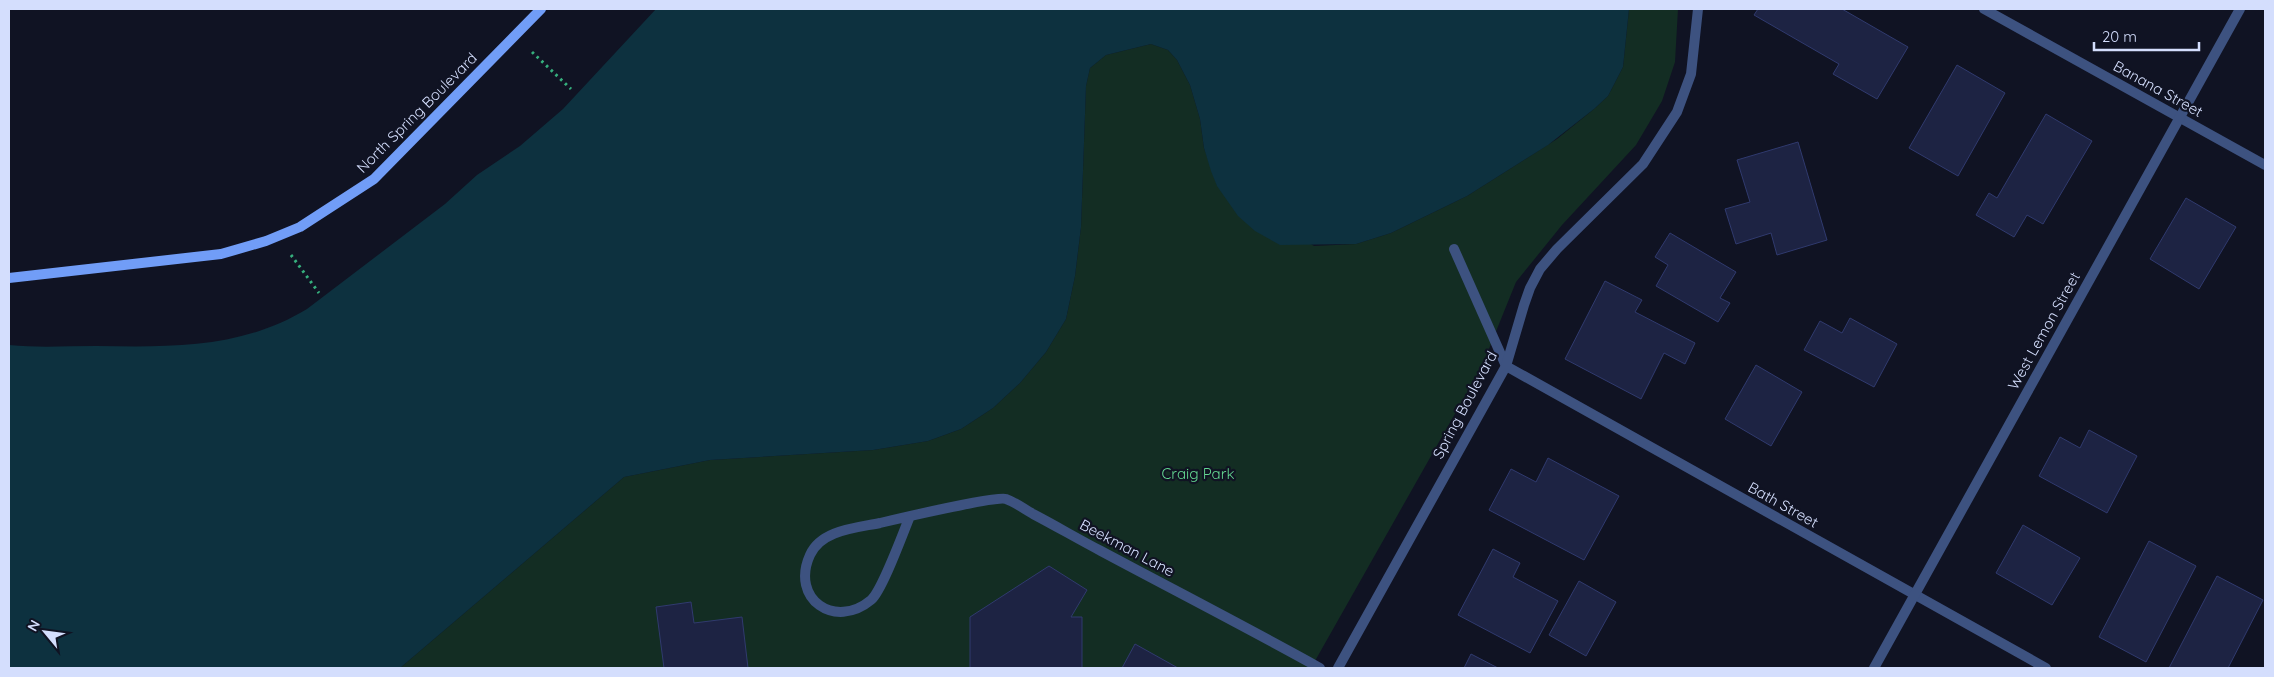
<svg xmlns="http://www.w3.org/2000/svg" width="2274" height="677" font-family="Quicksand,sans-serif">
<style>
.green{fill:#132d23}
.water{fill:#0d313f}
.building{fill:#1d2343;stroke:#303a6e}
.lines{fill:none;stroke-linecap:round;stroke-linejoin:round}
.path{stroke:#36af7d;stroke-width:3;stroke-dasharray:2.5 4;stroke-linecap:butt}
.street{stroke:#3d5280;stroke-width:10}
.secondary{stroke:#719df7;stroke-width:10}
.labels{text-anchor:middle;stroke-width:4.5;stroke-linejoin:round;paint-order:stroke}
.street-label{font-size:15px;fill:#d4defd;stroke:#101323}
.park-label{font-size:15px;fill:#64d992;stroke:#101323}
</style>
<rect width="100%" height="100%" fill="#101323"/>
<path class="green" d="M1629,9h49l-3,53 -13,39 -26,44 -74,80 -46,57 -34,84 -171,302h-911l224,-191 86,-17 163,-10 55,-9 33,-12 32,-21 27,-25 26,-31 20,-33 9,-43 6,-49 5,-141 4,-18 16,-13 45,-11 17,6 9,10 13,25 10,34 4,29 13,37 97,61 42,-2 35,-11 76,-37 90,-57 37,-30 14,-13 15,-29z"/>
<path class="water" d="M656,9h973l-6,58 -15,29 -14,13 -46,36 -81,51 -76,37 -35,11 -76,1 -25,-14 -17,-15 -21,-30 -6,-15 -7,-23 -4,-29 -10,-34 -13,-25 -9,-10 -17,-6 -45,11 -16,13 -4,18 -5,141 -6,49 -9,43 -20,33 -26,31 -27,25 -32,21 -33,12 -55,9 -163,10 -86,17 -224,191h-391v-323c29,3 58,1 87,1 75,1 145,3 211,-37l138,-105 32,-29 43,-29 43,-37z"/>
<g class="building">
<path d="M1758,9h84l66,38 -31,52 -44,-25 6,-10 -85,-49z"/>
<path d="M1957,65l48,28 -47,83 -49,-28z"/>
<path d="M2046,114l46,27 -49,83 -16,-9 -13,22 -38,-22 13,-22 8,5z"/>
<path d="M1798,142l29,98 -50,15 -6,-22 -35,11 -11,-35 25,-7 -13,-42z"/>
<path d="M2186,198l50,29 -37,62 -49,-30z"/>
<path d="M1670,233l66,39 -16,26 10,5 -12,19 -62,-36 12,-21 -13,-8z"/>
<path d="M1605,281l37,19 -7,12 60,31 -10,21 -21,-11 -23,46 -76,-40z"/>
<path d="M1850,318l47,26 -23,43 -70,-37 16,-29 22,12z"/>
<path d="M1756,365l46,27 -31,54 -46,-27z"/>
<path d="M2089,430l48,26 -30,57 -68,-37 21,-39 20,11z"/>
<path d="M1548,458l71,38 -35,64 -95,-50 22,-41 25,13z"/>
<path d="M2023,525l57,33 -28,47 -56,-32z"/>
<path d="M2149,541l47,25 -50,96 -47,-25z"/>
<path d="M1493,549l27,14 -7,14 45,24 -28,52 -72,-38z"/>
<path d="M1049,566l38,24 -16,27h11v51h-112v-51z"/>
<path d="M2217,576l46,24 -35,68h-59z"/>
<path d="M1579,581l37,21 -30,54 -37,-21z"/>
<path d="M691,602l3,21 48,-6 6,51h-84l-8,-61z"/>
<path d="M1135,644l43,24h-56z"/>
<path d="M1471,654l27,14h-34z"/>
</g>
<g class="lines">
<g class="path">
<path d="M532,52l39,37"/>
<path d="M291,255l28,38"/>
</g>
<g class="street">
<path d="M1984,9l281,156"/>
<path d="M1454,249l52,117 540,302"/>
<path d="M910,516c-7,17 -28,75 -39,84 -36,30 -81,-1 -61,-45 11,-25 46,-27 70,-32 17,-4 116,-27 126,-24 9,3 18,10 27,15 23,12 45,25 68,37 73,39 147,77 219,117"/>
<path d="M1338,668l168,-302 18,-61 6,-17 10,-19 17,-20 86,-85 34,-52 14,-38 7,-65"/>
<path d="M1874,668l366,-659"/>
</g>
<path class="secondary" d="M9,278l212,-24 45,-13 34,-14 74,-48 167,-170"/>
</g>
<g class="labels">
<g class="street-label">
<text transform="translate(2158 89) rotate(29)" y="5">Banana Street</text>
<text transform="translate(417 113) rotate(-45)" y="5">North Spring Boulevard</text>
<text transform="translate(2044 331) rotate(-61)" y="5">West Lemon Street</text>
<text transform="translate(1465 405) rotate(-62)" y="5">Spring Boulevard</text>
<text transform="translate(1783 505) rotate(29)" y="5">Bath Street</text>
<text transform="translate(1127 548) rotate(28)" y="5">Beekman Lane</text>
</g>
<g class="park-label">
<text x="1198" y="479">Craig Park</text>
</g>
</g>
<rect width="2274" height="677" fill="none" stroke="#d4defd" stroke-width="20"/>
<g transform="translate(45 632) rotate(299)" stroke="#101323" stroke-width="4" paint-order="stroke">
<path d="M0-4L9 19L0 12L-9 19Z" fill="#d4defd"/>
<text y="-8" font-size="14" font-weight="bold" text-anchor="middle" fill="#d4defd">N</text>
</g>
<path d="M2094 42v8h105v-8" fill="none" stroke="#d4defd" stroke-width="2.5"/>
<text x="2102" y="42" font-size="15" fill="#d4defd" stroke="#101323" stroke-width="4" paint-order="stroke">20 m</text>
</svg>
